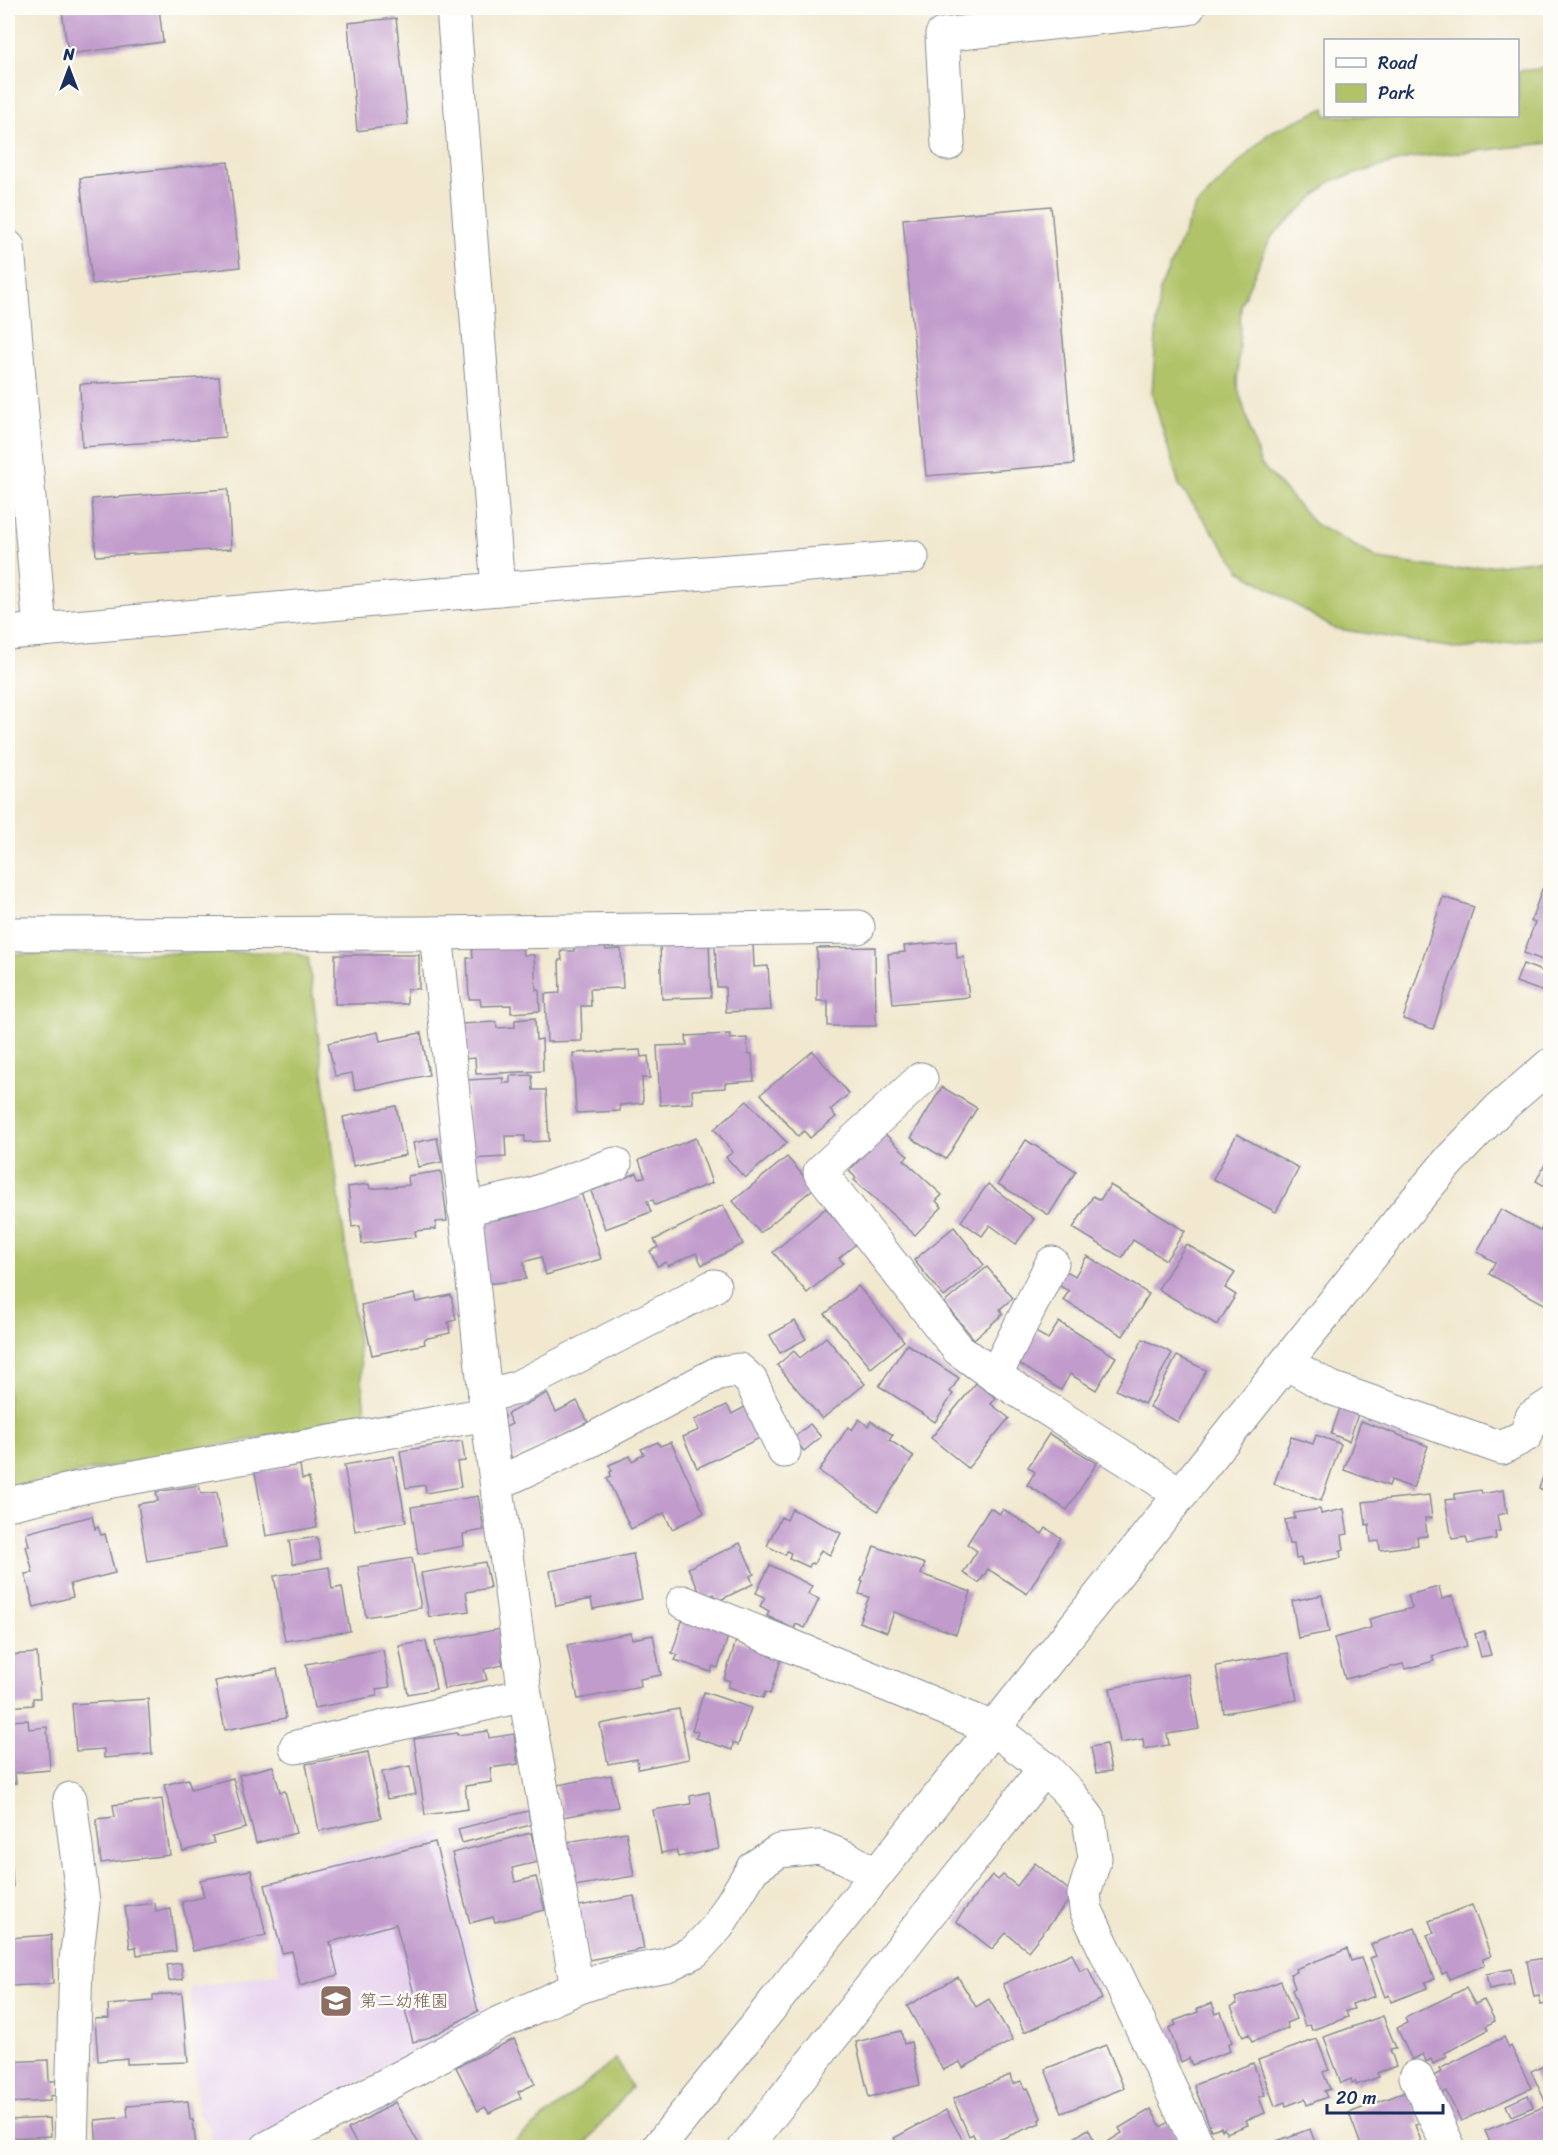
<svg xmlns="http://www.w3.org/2000/svg" width="1558" height="2155" font-family="Sriracha,'Klee One',sans-serif">
<style>
.built{fill:#e7d2ef}
.green{fill:#b0c367;stroke:#667962;stroke-width:1.5}
.building{fill:#c19bcc}
.lines{fill:none;stroke-linecap:round;stroke-linejoin:round}
.minor-casing{stroke:#868c96;stroke-width:35}
.minor{stroke:#fff;stroke-width:33}
.labels{text-anchor:middle;stroke-width:5;stroke-linejoin:round;paint-order:stroke}
.education-label{font-size:18px;fill:#785e54;stroke:#fdfcf7;text-anchor:start}
</style>
<rect width="100%" height="100%" fill="#fdfcf7"/>
<filter id="ink" filterUnits="userSpaceOnUse"><feTurbulence type="fractalNoise" baseFrequency=".0167" numOctaves="2"/><feDisplacementMap in="SourceGraphic" scale="12" xChannelSelector="R" yChannelSelector="G"/><feConvolveMatrix kernelMatrix="1 2 1 2 8 2 1 2 1" color-interpolation-filters="sRGB"/></filter>
<filter id="wash" filterUnits="userSpaceOnUse"><feTurbulence type="fractalNoise" baseFrequency=".008" numOctaves="4" result="noise"/><feDisplacementMap in="SourceGraphic" scale="24" xChannelSelector="R" yChannelSelector="G"/><feGaussianBlur stdDeviation="1.35" result="paint"/><feColorMatrix in="noise" values="0 0 0 0 0 0 0 0 0 0 0 0 0 0 0 0 0 1.4 0 .05"/><feComposite in="paint" operator="in"/></filter>
<g filter="url(#wash)">
<rect width="100%" height="100%" fill="#f1e8cf"/>
<path class="built" d="M443,1831l42,183 -245,133h-27l-3,-20 -12,-13 -8,-126 90,-15 -20,-92z"/>
<g class="green">
<path d="M1550,68v75l-140,15 -79,23 -60,56 -30,67 -4,81 23,78 55,61 64,35 74,11 97,-11v78l-90,12 -127,-21 -92,-57 -62,-86 -27,-91 7,-102 36,-85 74,-74 56,-25 1,8h192v-45z"/>
<path d="M291,952l17,5 53,410 4,51 -278,53 -79,23v-540z"/>
<path d="M616,2059l15,28 -48,60h-75z"/>
</g>
<g id="blocks">
<g class="building">
<path d="M89,8h70l4,34 -95,12 -6,-43z"/>
<path d="M396,18l12,106 -51,7 -9,-108z"/>
<path d="M228,162l12,105 -148,17 -12,-106z"/>
<path d="M1051,206l23,258 -148,12 -23,-257z"/>
<path d="M219,377l6,60 -143,10 -2,-63z"/>
<path d="M228,489l3,60 -135,7 -4,-57z"/>
<path d="M1542,889l8,3v71l-26,-10 11,-31 -4,-1z"/>
<path d="M1443,897l31,10 -41,122 -30,-10z"/>
<path d="M956,941l1,17 7,-1 5,40 -76,7 -5,-50 17,-2 -1,-6z"/>
<path d="M709,942l2,55 -49,2 -2,-55z"/>
<path d="M605,944l1,6 15,-1 2,39 -33,1 1,17h-10l1,35 -35,1 -2,-48 15,-1 -1,-33h3l-1,-9h13v-5z"/>
<path d="M753,944l1,23 14,-1 3,44 -45,2 -1,-25h-8l-2,-41z"/>
<path d="M522,946l1,9h11l2,35h3l1,21 -29,2v-8l-30,1 -1,-7h-11l-2,-41h6l-1,-9z"/>
<path d="M875,947l1,79h-48v-25h-11v-53z"/>
<path d="M335,955h84v34h-12v15h-72z"/>
<path d="M1523,964l27,10v20l-34,-12z"/>
<path d="M535,1018l1,22 6,-1 1,32 -67,3 -1,-16 -13,1 -1,-35 35,-2 1,6 18,-1v-7z"/>
<path d="M378,1032l2,9 41,-8 8,42 -74,15 -3,-17 -17,3 -7,-33z"/>
<path d="M730,1034v5l17,-1 1,16h4l2,27 -29,2v5l-33,2 1,13 -33,2 -3,-59 30,-1 -1,-9z"/>
<path d="M640,1050l1,7 7,-1 2,22h-8l1,25 -23,2v6l-44,2 -3,-60z"/>
<path d="M813,1051l36,43 -19,16 6,7 -26,21 -6,-7 -6,5 -37,-42z"/>
<path d="M532,1075l1,15h13l3,51 -24,1v-6h-20l1,21 -36,2 -3,-79 36,-2v5h7v-7z"/>
<path d="M942,1087l35,21 -31,51 -35,-21z"/>
<path d="M747,1101l40,42 -42,35 -19,-21 7,-5 -19,-23z"/>
<path d="M396,1106l10,49 -53,11 -10,-49z"/>
<path d="M884,1133l24,23 -4,4 38,35 -6,6 6,6 -27,28 -61,-55 2,-2 -7,-7z"/>
<path d="M1237,1134l62,34 -23,44 -63,-33z"/>
<path d="M437,1138l5,24 -24,5 -5,-24z"/>
<path d="M696,1138l16,45 -57,22 -2,-5 -6,1 4,11 -46,17 -14,-38 46,-18 2,5 6,-1 -6,-17z"/>
<path d="M1026,1140l50,31 -27,44 -51,-31z"/>
<path d="M1550,1155v34l-14,-8z"/>
<path d="M787,1157l27,31 -54,45 -27,-32z"/>
<path d="M441,1171l6,50 -11,1v7l-21,2 1,6 -54,7 -2,-18 -8,1 -4,-40 21,-3 1,5 39,-4 -1,-9z"/>
<path d="M988,1184l46,35 -18,25 -26,-19 -8,11 -21,-15z"/>
<path d="M1110,1185l75,46 -19,29 -33,-20 -11,18 -49,-30 20,-32 7,4z"/>
<path d="M581,1192l20,67 -55,16 -5,-18 -17,5 2,17 -39,5 -9,-62 30,-4 11,-3 -1,-5z"/>
<path d="M723,1205l20,39 -41,21 -6,-12 -28,13 -2,-4 -9,4 -7,-15 8,-4 -4,-7z"/>
<path d="M826,1208l30,36 -17,14 4,5 -36,30 -34,-41z"/>
<path d="M1501,1209l49,27v65l-2,5 -59,-32 6,-12 -18,-10z"/>
<path d="M1550,1213v21l-9,-5z"/>
<path d="M954,1227l30,38 -40,32 -30,-37z"/>
<path d="M1186,1244l49,29 -10,15 11,7 -19,30 -59,-36z"/>
<path d="M1087,1256l62,38 -26,42 -60,-36 6,-9 -13,-7 9,-14 10,6z"/>
<path d="M987,1267l26,31 -13,11 3,5 -29,25 -30,-36z"/>
<path d="M858,1286l46,55 -33,27 -46,-54z"/>
<path d="M414,1294l2,8 35,-7 5,25 -8,2 2,11 -26,6 1,5 -53,11 -11,-50z"/>
<path d="M795,1321l11,18 -26,14 -10,-18z"/>
<path d="M1059,1322l57,35 -20,33 -26,-16 -9,16 -48,-30 19,-30 16,9z"/>
<path d="M826,1337l39,47 -43,35 -45,-54 17,-14 6,7z"/>
<path d="M1143,1339l29,14 -28,51 -28,-14z"/>
<path d="M907,1344l52,34 -9,14 3,2 -18,28 -56,-36z"/>
<path d="M1177,1356l29,14 -28,52 -28,-15z"/>
<path d="M976,1383l20,15 -5,6 18,14 -41,50 -37,-30z"/>
<path d="M547,1393l9,19 21,-11 11,21 -75,38 -10,-20 -1,-11 10,-5 -5,-10z"/>
<path d="M727,1405l5,9 13,-7 15,31 -63,30 -14,-31 16,-7 -5,-10z"/>
<path d="M1340,1408l18,6 -9,27 -18,-7z"/>
<path d="M859,1419l9,7 3,-5 22,14 -4,5 25,16 -36,55 -59,-40 29,-44 4,3z"/>
<path d="M1361,1421l67,25 -15,42 -22,-8 -2,6 -45,-16z"/>
<path d="M810,1424l11,13 -17,14 -11,-13z"/>
<path d="M1049,1434l48,29 -30,47 -40,-25 8,-13 -7,-5z"/>
<path d="M1316,1435l25,9 -20,57 -47,-17 17,-47 22,7z"/>
<path d="M462,1441l3,20 -8,1 4,25 -35,6 -1,-8 -19,3 -6,-37z"/>
<path d="M658,1442l2,4 11,-4 33,71 -32,16 -8,-16 -33,16 -24,-51 4,-2 -1,-4 2,-1 -3,-6 21,-9 2,5 6,-3 -1,-1 7,-3 -3,-5z"/>
<path d="M394,1456l12,66 -51,9 -11,-66z"/>
<path d="M1550,1457v36l-11,-5z"/>
<path d="M300,1465l2,14 7,-1 8,49 -51,9 -11,-64z"/>
<path d="M199,1485l2,9 16,-2 9,56 -79,13 -9,-57 20,-3 -2,-9z"/>
<path d="M1481,1490l1,4 22,-4 3,23 -10,2 3,16 -5,1 1,7 -28,5 -2,-7 -14,2 -7,-39 10,-1v-5z"/>
<path d="M1429,1495l3,23h-7l2,18 -10,1 1,8 -38,5 -1,-9 -8,1 -2,-18 -3,1 -3,-23z"/>
<path d="M478,1496l6,34 -21,4 1,12 -46,8 -7,-47z"/>
<path d="M990,1508l10,6 3,-5 39,25 4,-6 15,10 -34,56 -39,-25 -9,14 -16,-10 14,-22 -10,-7z"/>
<path d="M792,1509l49,24 -11,22 -9,-5 -7,14 -3,-1 -2,4 -20,-9 2,-5 -4,-2 -2,4 -18,-9 14,-29 6,3z"/>
<path d="M1320,1509l1,5 23,-5 4,25 -6,1 2,15 -4,1 1,7 -39,7 -1,-7 -5,1 -2,-16 -5,1 -4,-24 10,-2 -1,-5z"/>
<path d="M92,1516l3,13 3,-2 3,8 4,-1 10,39 -45,11 3,13 -39,10 -9,-33 8,-1 -7,-27h3l-3,-13z"/>
<path d="M317,1537l4,22 -28,5 -4,-23z"/>
<path d="M740,1543l14,31 -4,2 3,8 -35,17 -4,-7 -11,5 -15,-31z"/>
<path d="M874,1546l51,18 -4,10 50,18 -15,42 -62,-22 -7,20 -28,-10 10,-25 -10,-3 4,-13h-2z"/>
<path d="M633,1554l9,45 -49,10 -2,-10 -35,7 -6,-35z"/>
<path d="M412,1558l9,50 -55,9 -8,-50z"/>
<path d="M485,1562l5,26 -24,4 3,19 -40,6 -8,-44z"/>
<path d="M770,1565l42,21 -4,8 11,5 -14,29 -9,-4 -2,5 -27,-13 2,-5 -9,-5 5,-9 -9,-4z"/>
<path d="M329,1567l3,22 10,-2 8,44 -65,10 -11,-65z"/>
<path d="M1439,1587l3,12 11,-3 14,50 -35,10 2,5 -29,8 -2,-5 -58,15 -11,-41 37,-10 -2,-9 43,-11 -4,-13z"/>
<path d="M1322,1595l7,37 -31,6 -6,-37z"/>
<path d="M684,1615l46,15 -12,38 -5,-2 -2,6 -36,-12 3,-5 -6,-2z"/>
<path d="M501,1629l6,30h-5l1,6 -19,4 3,11 -43,9 -9,-48z"/>
<path d="M1484,1631l7,24 -10,2 -6,-23z"/>
<path d="M631,1633l1,6 21,-4 8,40 -21,4 1,8 -63,12 -11,-54z"/>
<path d="M426,1641l10,48 -28,5 -9,-48z"/>
<path d="M736,1641l46,15 -12,38 -5,-2 -2,6 -35,-11 2,-6 -6,-2z"/>
<path d="M383,1650l7,37 -14,2 1,7 -63,12 -8,-44z"/>
<path d="M37,1653l3,45h-7v7l-25,2v-52z"/>
<path d="M1288,1653l9,47 -73,13 -8,-47z"/>
<path d="M277,1669l9,49 -61,12 -10,-49z"/>
<path d="M1189,1674l10,55 -32,5 2,11 -25,4 -1,-10 -23,4 -10,-55z"/>
<path d="M704,1692l47,16 -13,37 -5,-2 -1,7 -36,-12 2,-6 -6,-2z"/>
<path d="M148,1699l4,55 -48,4v-9l-28,2 -4,-47z"/>
<path d="M679,1709l10,50 -51,10 -1,-10 -29,5 -8,-40z"/>
<path d="M28,1720l1,9 18,-2 3,43 -35,3 1,10 -8,1v-63z"/>
<path d="M488,1731l1,7 25,-4 4,30 -28,4 2,14 -27,4 3,23 -43,6 -11,-76 43,-6v2z"/>
<path d="M1106,1744l5,27 -15,2 -5,-26z"/>
<path d="M368,1752l13,66 -62,13 -13,-67z"/>
<path d="M273,1766l7,26 5,-1 11,42 -40,10 -17,-68z"/>
<path d="M410,1766l6,28 -29,5 -5,-27z"/>
<path d="M611,1775l7,32 -55,10 -6,-32z"/>
<path d="M233,1778l13,50 -34,9 2,6 -31,8 -19,-66 24,-6 3,10z"/>
<path d="M709,1792l10,57 -41,8 -2,-7 -15,3 -8,-43 38,-6 -1,-8z"/>
<path d="M162,1799l8,56 -69,8 -5,-44 19,-2 -2,-12z"/>
<path d="M528,1811l3,14 -69,18 -4,-14z"/>
<path d="M626,1832l8,44 -59,10 -8,-44z"/>
<path d="M531,1833l7,29 -26,6 3,14 21,-5 9,33 -50,12 -2,-5 -23,6 -18,-70z"/>
<path d="M8,1834h1l4,53h-5z"/>
<path d="M435,1842l43,169 -48,26 -17,5 -9,-37 12,-3 -20,-78 -66,18 8,33 -38,11 -8,-35 -10,2 -17,-68z"/>
<path d="M1035,1863l39,31 -46,57 -22,-18 -14,16 -36,-28 36,-46 6,5 5,-5 14,11z"/>
<path d="M251,1870l15,65 -73,16 -11,-49 22,-5 -4,-17z"/>
<path d="M634,1896l10,53 -55,11 -10,-54z"/>
<path d="M155,1903l1,8 15,-2 5,42 -39,4 -1,-8 -6,1 -5,-41z"/>
<path d="M1472,1905l19,51 -8,3 2,6 -36,14 -2,-7 -5,2 -15,-39 7,-2 -5,-12z"/>
<path d="M1415,1928l19,51 -9,3 2,6 -36,14 -2,-7 -4,2 -15,-39 6,-2 -5,-12z"/>
<path d="M51,1935l2,49 -45,2v-48z"/>
<path d="M1347,1949l4,12 10,-3 14,38 -23,8 2,5 -8,2 2,6 -36,13 -2,-5 -5,1 -13,-36 3,-2 -5,-14 6,-2 -1,-3z"/>
<path d="M1072,1953l8,18 8,-3 14,31 -78,33 -21,-48z"/>
<path d="M1550,1957v50l-4,1v-4l-5,1 -2,-9 -5,1 -7,-36z"/>
<path d="M181,1963l2,16 -14,2 -2,-16z"/>
<path d="M1511,1969l3,15 -25,5 -3,-15z"/>
<path d="M958,1977l18,30 13,-8 24,41 -50,28 -3,-6 -17,8 -36,-64z"/>
<path d="M1281,1981l15,38 -10,4 2,5 -36,14 -3,-8 -6,3 -12,-31 6,-2 -2,-6z"/>
<path d="M1466,1988l9,16 9,-4 11,21 -9,5 2,4 -43,23 2,4 -14,7 -2,-5 -5,3 -3,-8 -11,6 -15,-32 10,-5 -2,-5z"/>
<path d="M182,1993l6,69 -61,2v-6l-29,3 -3,-42 14,-1 -1,-13 45,-4v-6z"/>
<path d="M1212,2003l4,11 5,-2 11,30 -4,2 2,7 -38,14 -3,-7 -8,4 -12,-34 7,-3 -2,-4 24,-9 -1,-3z"/>
<path d="M1383,2016l13,32 -6,1 6,17 -19,7 2,4 -23,8 -1,-4 -3,2 -1,-4 -10,4 -17,-46z"/>
<path d="M901,2031l3,13 7,-2 9,43 -51,12 -13,-55z"/>
<path d="M1504,2037l5,11 2,-2 20,42 -70,33 -15,-30 -6,3 -8,-17 9,-5 -2,-3z"/>
<path d="M514,2039l21,45 -17,8 3,6 -32,15 -4,-6 -7,4 -22,-44z"/>
<path d="M1317,2039l12,31 -6,2 7,17 -6,2 3,6 -20,8 -2,-6 -19,7 -1,-4 -10,4 -17,-46z"/>
<path d="M1106,2045l18,43 -62,25 -17,-44z"/>
<path d="M48,2060l1,21h7l1,14 -7,1v5l-42,2v-41z"/>
<path d="M1550,2062v50l-19,-41z"/>
<path d="M1253,2063l12,32 -6,2 6,16 -19,7 2,5 -22,8 -2,-5 -2,2 -1,-3 -10,3 -17,-45z"/>
<path d="M1010,2075l3,9 8,-3 4,8 3,-1 13,30 -2,2 1,3 -61,25 -6,-14 -4,2 -16,-37z"/>
<path d="M1408,2091l13,32 -6,2 6,16 -16,7h-43l-13,-35z"/>
<path d="M1528,2095l5,12 -22,9 -5,-11z"/>
<path d="M188,2101l2,19h3l3,28h-99l-2,-28 33,-3 -1,-11z"/>
<path d="M395,2102l24,42 -6,4h-54l-11,-19z"/>
<path d="M1543,2107l7,18v23h-72l12,-6 -5,-11z"/>
<path d="M1151,2109l10,18 7,-5 16,26h-75l-3,-5 16,-10 -3,-5z"/>
<path d="M946,2110l21,38h-68l-5,-10z"/>
<path d="M50,2118l1,18 -43,2v-18z"/>
<path d="M1088,2129l11,19h-41z"/>
<path d="M1310,2129l7,19h-56l-1,-1z"/>
</g>
</g>
</g>
<g filter="url(#ink)">
<use href="#blocks" fill-opacity="0" stroke="#868c96" stroke-width="1.5"/>
<g class="lines">
<defs>
<g id="minor">
<path d="M453,8l45,581"/>
<path d="M948,144l-6,-109 246,-27"/>
<path d="M8,247l32,383"/>
<path d="M8,633l490,-44 414,-32"/>
<path d="M436,933l51,481 38,281 52,293"/>
<path d="M8,934l428,-1 422,-6"/>
<path d="M921,1079l-101,93 138,177 37,27"/>
<path d="M464,1209l68,-15 83,-30"/>
<path d="M1052,1263l-57,113 155,98 31,21"/>
<path d="M1286,1363l45,25 171,60 24,-13 6,-18 18,-12"/>
<path d="M485,1396l31,-8 198,-102"/>
<path d="M498,1483l93,-43 127,-67 21,-3 12,11 33,70"/>
<path d="M8,1504l93,-21 386,-69"/>
<path d="M683,1602l310,126 52,40 24,25 20,26 6,39 -11,36 2,16 113,238"/>
<path d="M296,1747l229,-52"/>
<path d="M70,1799l13,104 -7,57 -5,188"/>
<path d="M1416,2077l33,71"/>
<path d="M267,2148l147,-78 85,-47 78,-35 41,-14 49,-9 28,-14 23,-25 35,-58 26,-17 40,-4 28,11 29,17"/>
<path d="M658,2148l749,-937 42,-50 50,-52 51,-44"/>
<path d="M745,2148l174,-222 126,-158"/>
</g>
</defs>
<use href="#minor" class="minor-casing"/>
<use href="#minor" class="minor"/>
</g>
</g>
<defs>
<symbol id="school-square" viewBox="-11 -11 22 22"><rect x="-9" y="-9" width="18" height="18" rx="4" fill="#8d6e63" stroke="#fdfcf7"/><path d="M0-5L7-2L0 1L-7-2ZM-4 1L0 2.5L4 1V4Q0 6-4 4Z" fill="#fff"/></symbol>
</defs>
<g fill-rule="evenodd">
<use href="#school-square" x="317" y="1982" width="38" height="38"/>
</g>
<g class="labels">
<g class="education-label">
<text x="359" y="2007">第二幼稚園</text>
</g>
</g>
<rect width="1558" height="2155" fill="none" stroke="#fdfcf7" stroke-width="30"/>
<rect x="1324" y="39" width="195" height="78" fill="#fdfcf7" stroke="#a3aaba" stroke-width="1.5"/>
<rect x="1336" y="58" width="30" height="9" fill="#ffffff" stroke="#a3aaba" stroke-width="1.5"/>
<text x="1378" y="69" font-size="18" fill="#1b2f5e">Road</text>
<rect x="1336" y="84" width="30" height="18" fill="#b0c367" stroke="#a3aaba" stroke-width="1.5"/>
<text x="1378" y="99" font-size="18" fill="#1b2f5e">Park</text>
<g transform="translate(69 69)" stroke="#fdfcf7" stroke-width="4.5" paint-order="stroke">
<path d="M0-4.5L10 22L0 15L-10 22Z" fill="#1b2f5e"/>
<text y="-9" font-size="16" font-weight="bold" text-anchor="middle" fill="#1b2f5e">N</text>
</g>
<path d="M1327 2104v9h116v-9" fill="none" stroke="#1b2f5e" stroke-width="3"/>
<text x="1336" y="2104" font-size="18" fill="#1b2f5e" stroke="#fdfcf7" stroke-width="4.5" paint-order="stroke">20 m</text>
</svg>
